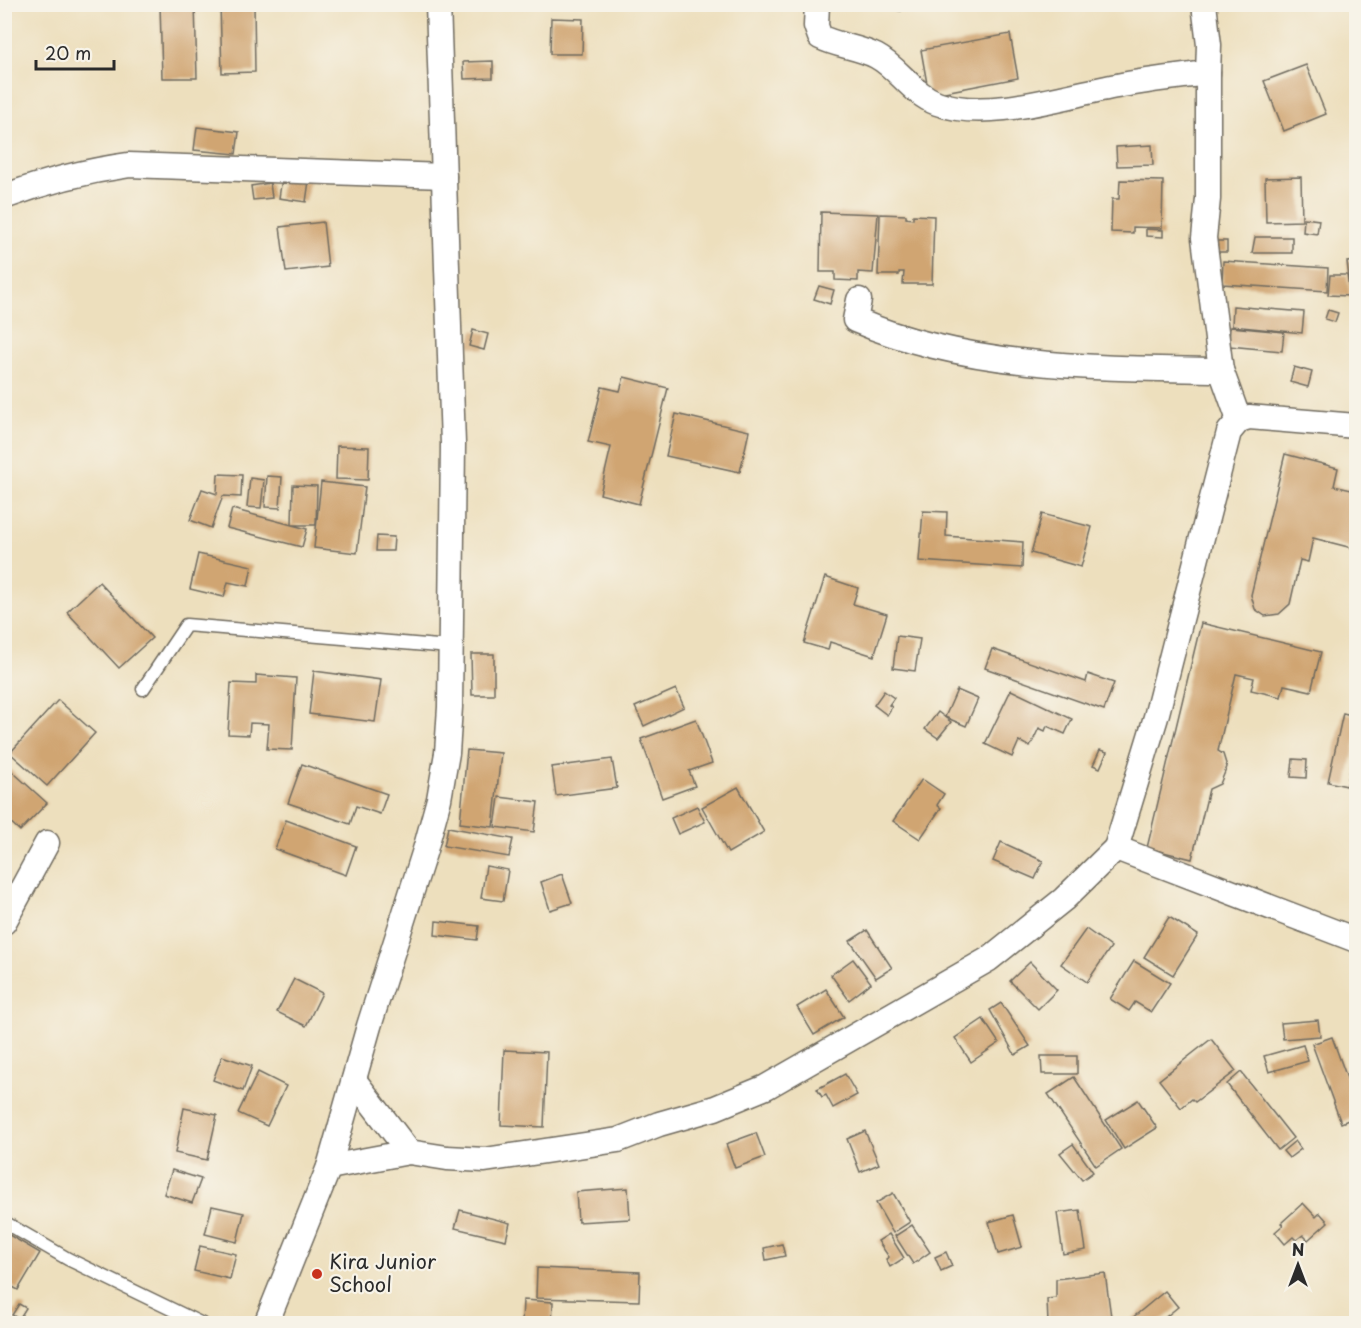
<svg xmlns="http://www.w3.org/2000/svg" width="1361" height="1328" font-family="'Playpen Sans',sans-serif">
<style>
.building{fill:#d0a572}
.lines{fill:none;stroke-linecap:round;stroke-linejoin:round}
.service-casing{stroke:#6f6a5e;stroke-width:15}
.minor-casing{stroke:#6f6a5e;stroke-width:27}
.service{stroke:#fff;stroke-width:12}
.minor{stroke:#fff;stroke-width:24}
.poi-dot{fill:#c8321e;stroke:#f7f3e8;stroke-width:2}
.labels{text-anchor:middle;stroke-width:4.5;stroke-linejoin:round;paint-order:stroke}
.poi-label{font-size:20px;fill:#2b2b2b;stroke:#f7f3e8;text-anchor:start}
</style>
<rect width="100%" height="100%" fill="#f7f3e8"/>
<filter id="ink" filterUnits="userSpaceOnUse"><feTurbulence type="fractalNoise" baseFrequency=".0167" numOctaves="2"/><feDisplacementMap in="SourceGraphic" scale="12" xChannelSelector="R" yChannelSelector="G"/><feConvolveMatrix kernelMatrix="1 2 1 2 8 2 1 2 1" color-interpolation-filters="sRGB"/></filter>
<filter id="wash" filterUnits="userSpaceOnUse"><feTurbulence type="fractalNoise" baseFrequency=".008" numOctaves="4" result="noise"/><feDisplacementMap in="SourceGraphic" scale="24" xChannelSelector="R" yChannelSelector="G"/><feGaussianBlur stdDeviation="1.35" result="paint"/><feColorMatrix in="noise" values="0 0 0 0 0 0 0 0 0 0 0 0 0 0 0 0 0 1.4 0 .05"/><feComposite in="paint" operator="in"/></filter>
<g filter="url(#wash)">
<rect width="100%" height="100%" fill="#eddfbd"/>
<g id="blocks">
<g class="building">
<path d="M160,4h35l2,74h-35z"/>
<path d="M220,4h34l1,68 -33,1z"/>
<path d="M855,4h47l-1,7z"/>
<path d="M551,18l32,1 -1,35h-32z"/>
<path d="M1010,34l8,44 -89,17 -8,-45z"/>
<path d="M493,61v17l-29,1 -1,-17z"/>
<path d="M1306,65l20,49 -42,17 -20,-50z"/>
<path d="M197,127l42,5 -3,22 -42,-4z"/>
<path d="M1152,145l1,20 -36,1 -1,-19z"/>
<path d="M1301,177l1,44 -36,1 -1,-44z"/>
<path d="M282,178l27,3 -3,21 -27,-4z"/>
<path d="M1120,180l43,1 -1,47 -29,-1v6l-22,-1 1,-33h7z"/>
<path d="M270,183l2,15 -19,2 -2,-14z"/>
<path d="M821,212l57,2 -5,59 -15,-1v9l-23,-1v-8h-15z"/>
<path d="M880,214l26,1v3l7,1v-4l21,1 -2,68h-29l1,-12h-5v3h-21z"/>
<path d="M1304,218l15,2 -2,14 -14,-2z"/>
<path d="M323,222l5,45 -42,5 -6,-45z"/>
<path d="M1146,229l17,1v7l-17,-1z"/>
<path d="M1255,237h37v16h-40z"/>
<rect x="1214" y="241" width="13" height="11"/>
<path d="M1223,261l105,7 -1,23 -105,-7z"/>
<path d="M1356,261v31l-5,1 -4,-31z"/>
<path d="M1330,275h17l3,21 -22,-1z"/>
<path d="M819,286l15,4 -4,14 -16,-5z"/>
<path d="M1233,306l71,6 -2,21 -70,-7z"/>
<path d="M1328,310l10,3 -3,9 -10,-3z"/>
<path d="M1230,327l54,5 -2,19 -53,-5z"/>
<path d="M473,330l15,4 -4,16 -15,-4z"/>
<path d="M1294,367l18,5 -4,15 -18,-5z"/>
<path d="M624,377l44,11 -29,116 -39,-10 11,-47 -23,-5 14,-55 18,4z"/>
<path d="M676,414l73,17 -9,41 -74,-16z"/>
<path d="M337,446l32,1 -1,33 -32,-1z"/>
<path d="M1285,454l53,14 -4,18 22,5v58l-43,-11 -5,24 -8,-2 -10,44 -11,10 -14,2 -10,-7 -4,-14z"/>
<path d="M218,474l24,1 -1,22 -18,-1 -12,32 -21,-8 12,-31 15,5z"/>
<path d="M267,476l15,1 -2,31 -15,-1z"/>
<path d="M250,478l14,2 -3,28 -14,-1z"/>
<path d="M321,482l44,5 -8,66 -43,-5z"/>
<path d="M293,485l24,1 -1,39h-24l15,4 -5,18 -75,-19 5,-19 60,16z"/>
<path d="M923,511l24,1 -1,24 77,6 -1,26 -103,-7z"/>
<path d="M1042,514l50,13 -11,40 -50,-14z"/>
<path d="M377,536l17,1 -1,14h-17z"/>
<path d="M198,554l54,12 -4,20 -20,-4 -4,15 -34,-8z"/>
<path d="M825,577l33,11 -5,16 34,10 -13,42 -44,-14 -2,8 -24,-7z"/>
<path d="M99,582l53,56 -33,30 -52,-56z"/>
<path d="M1201,623l120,29 -10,39 -27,-6 -3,12 -30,-7 3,-12 -18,-4 -18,77 5,3 4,13 -7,17 -11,5 -17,70 -45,-11z"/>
<path d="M897,636l23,3 -5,32 -22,-3z"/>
<path d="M992,649l94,33 2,-8 26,9 -10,27 -119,-42z"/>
<path d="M471,654h23v41h-22z"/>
<path d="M314,671l67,9 -6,42 -66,-8z"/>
<path d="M256,675l40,3 -4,72 -25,-1 2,-25 -19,-1 -1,12 -21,-1 3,-51 25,1z"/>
<path d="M676,689l8,18 -40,19 -9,-19z"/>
<path d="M957,690l21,9 -12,27 -21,-9z"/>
<path d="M1011,690l61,29 -7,15 -18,-8 -2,5 -6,-3 -9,19 -11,-6 -7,16 -27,-13z"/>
<path d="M884,691l10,7 -5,7 3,2 -5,8 -13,-10z"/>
<path d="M58,700l37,33 -48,53 -37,-33z"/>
<path d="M938,712l13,10 -13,16 -13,-9z"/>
<path d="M1343,713l13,3v22l-9,48 -19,-4z"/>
<path d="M696,719l16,44 -23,8 6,15 -33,12 -21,-59z"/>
<path d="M467,750l34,3 -8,74 -33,-4z"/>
<path d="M1100,750l7,2 -7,16 -7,-3z"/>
<path d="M612,759l5,29 -61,8 -4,-29z"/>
<path d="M1293,759l14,1 -1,18 -15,-1z"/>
<path d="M4,764l43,39 -27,28 -16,-15z"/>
<path d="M302,764l85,30 -7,20 -24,-8 -6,18 -62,-21z"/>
<path d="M922,779l22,15 -7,11 4,3 -21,31 -27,-18z"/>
<path d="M738,787l26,45 -36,21 -26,-46z"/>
<path d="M499,797l39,5 -4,30 -39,-5z"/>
<path d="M697,806l8,16 -27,12 -7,-16z"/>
<path d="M286,820l70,26 -10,29 -71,-26z"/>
<path d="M448,827l65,12 -4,18 -65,-11z"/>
<path d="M1001,842l42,19 -8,18 -42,-18z"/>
<path d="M486,866l22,4 -5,31 -22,-3z"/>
<path d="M562,874l10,29 -22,7 -9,-28z"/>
<path d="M1169,917l29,18 -25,40 -29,-18z"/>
<path d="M436,921l43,5 -2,14 -42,-5z"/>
<path d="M1086,929l25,18 -24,35 -26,-18z"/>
<path d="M867,930l25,38 -16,10 -26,-37z"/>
<path d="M853,959l18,24 -22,17 -18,-25z"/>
<path d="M1134,961l36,22 -19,29 -16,-10 -6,9 -19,-12z"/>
<path d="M1030,962l27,28 -19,19 -28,-28z"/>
<path d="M294,979l28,14 -16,33 -29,-14z"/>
<path d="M826,989l18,28 -30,18 -17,-28z"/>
<path d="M1001,1003l29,43 -15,9 -25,-45z"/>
<path d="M983,1019l16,24 -28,19 -16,-24z"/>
<path d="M1318,1020l2,16 -37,3 -2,-16z"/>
<path d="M1332,1037l24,66v14l-15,6 -29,-79z"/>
<path d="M1211,1039l25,32 -41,31 -3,-3 -11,9 -22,-28z"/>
<path d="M1303,1045l5,16 -39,11 -5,-16z"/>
<path d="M504,1050l43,2 -3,75 -43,-2z"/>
<path d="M222,1056l30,10 -9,25 -30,-11z"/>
<path d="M1041,1056h36v18h-35z"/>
<path d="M258,1072l28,14 -19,40 -29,-13z"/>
<path d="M1241,1072l52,66 -15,12 -51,-66z"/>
<path d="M845,1074l12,21 -24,13 -7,-13 -4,2 -5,-8z"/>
<path d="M1074,1077l47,72 -25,17 -48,-72z"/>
<path d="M1138,1100l19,28 -33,21 -18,-29z"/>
<path d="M184,1108l33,7 -10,45 -32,-7z"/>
<path d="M865,1131l14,33 -19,8 -13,-33z"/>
<path d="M756,1133l9,24 -30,11 -9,-24z"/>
<path d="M1295,1141l6,8 -12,9 -6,-7z"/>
<path d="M1073,1144l20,28 -11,8 -22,-27z"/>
<path d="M172,1170l29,9 -9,24 -28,-9z"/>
<path d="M628,1188l2,31 -52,3 -2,-30z"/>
<path d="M893,1193l17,29 -17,11 -17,-30z"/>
<path d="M1303,1203l13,14 4,-4 8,9 -20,18 -5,-5 -7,5 -3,-3 -8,7 -10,-12 8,-7 -2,-2z"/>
<path d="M212,1206l32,7 -7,29 -32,-8z"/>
<path d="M460,1210l50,13 -4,17 -51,-12z"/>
<path d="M1080,1210l6,40 -23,4 -6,-41z"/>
<path d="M1013,1215l9,32 -24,7 -9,-32z"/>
<path d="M912,1225l18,27 -17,12 -18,-28z"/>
<path d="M4,1232l36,21 -22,37 -14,-8z"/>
<path d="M889,1234l15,24 -14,9 -4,-8 3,-2 -11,-16z"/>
<path d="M782,1244l3,12 -19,4 -2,-12z"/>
<path d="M200,1246l36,8 -6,25 -36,-8z"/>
<path d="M946,1252l6,14 -11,5 -6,-14z"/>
<path d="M537,1268l103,4 -1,29 -103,-3z"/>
<path d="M1105,1273l7,51h-64l-1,-25 9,-1v-19z"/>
<path d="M1165,1291l13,16 -21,17h-32z"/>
<path d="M523,1300l30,2 -1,22h-30z"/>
<path d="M19,1304l7,4 -7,11 -7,-4z"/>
</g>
</g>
</g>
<g filter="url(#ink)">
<use href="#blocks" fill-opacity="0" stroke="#6f6a5e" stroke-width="1.5"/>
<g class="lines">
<defs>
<g id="service">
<path d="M143,689l43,-64 264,22"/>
<path d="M4,1222l64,37 134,65"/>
</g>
<g id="minor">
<path d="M817,4l-1,22 4,11c18,9 38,10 56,19 23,12 35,37 61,47 51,19 128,-8 180,-17 30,-6 60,-9 91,-13v126l-4,39 17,132 18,50"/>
<path d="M1204,4l5,41 -1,28"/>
<path d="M4,197c42,-16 81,-26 125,-32l315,11"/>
<path d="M859,300l-4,20c113,49 245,48 366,50"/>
<path d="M1116,848l40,-131 73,-285 10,-12 10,-3 107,9"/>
<path d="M4,922l43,-79"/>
<path d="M354,1080l55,72"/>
<path d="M329,1167l80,-15 38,6 38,2 133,-20 41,-16 56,-16 51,-21 223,-128 75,-60 52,-51 240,92"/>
<path d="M266,1324l63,-157 40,-141 56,-176 14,-51 8,-46 3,-46 3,-263 -15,-440"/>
</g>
</defs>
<use href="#service" class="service-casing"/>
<use href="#minor" class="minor-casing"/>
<use href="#service" class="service"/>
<use href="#minor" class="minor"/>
</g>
</g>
<circle class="poi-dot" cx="317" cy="1274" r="6"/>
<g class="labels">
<g class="poi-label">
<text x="329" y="1269">Kira Junior<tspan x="329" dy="23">School</tspan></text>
</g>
</g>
<rect width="1361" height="1328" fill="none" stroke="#f7f3e8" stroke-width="24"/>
<g transform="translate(1298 1265)" stroke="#f7f3e8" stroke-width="4.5" paint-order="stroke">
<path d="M0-4.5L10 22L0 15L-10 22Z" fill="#2b2b2b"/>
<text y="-9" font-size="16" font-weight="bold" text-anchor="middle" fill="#2b2b2b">N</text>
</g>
<path d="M36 60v9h78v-9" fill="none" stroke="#2b2b2b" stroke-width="3"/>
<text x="45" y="60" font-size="18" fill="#2b2b2b" stroke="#f7f3e8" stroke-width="4.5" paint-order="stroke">20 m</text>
</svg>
